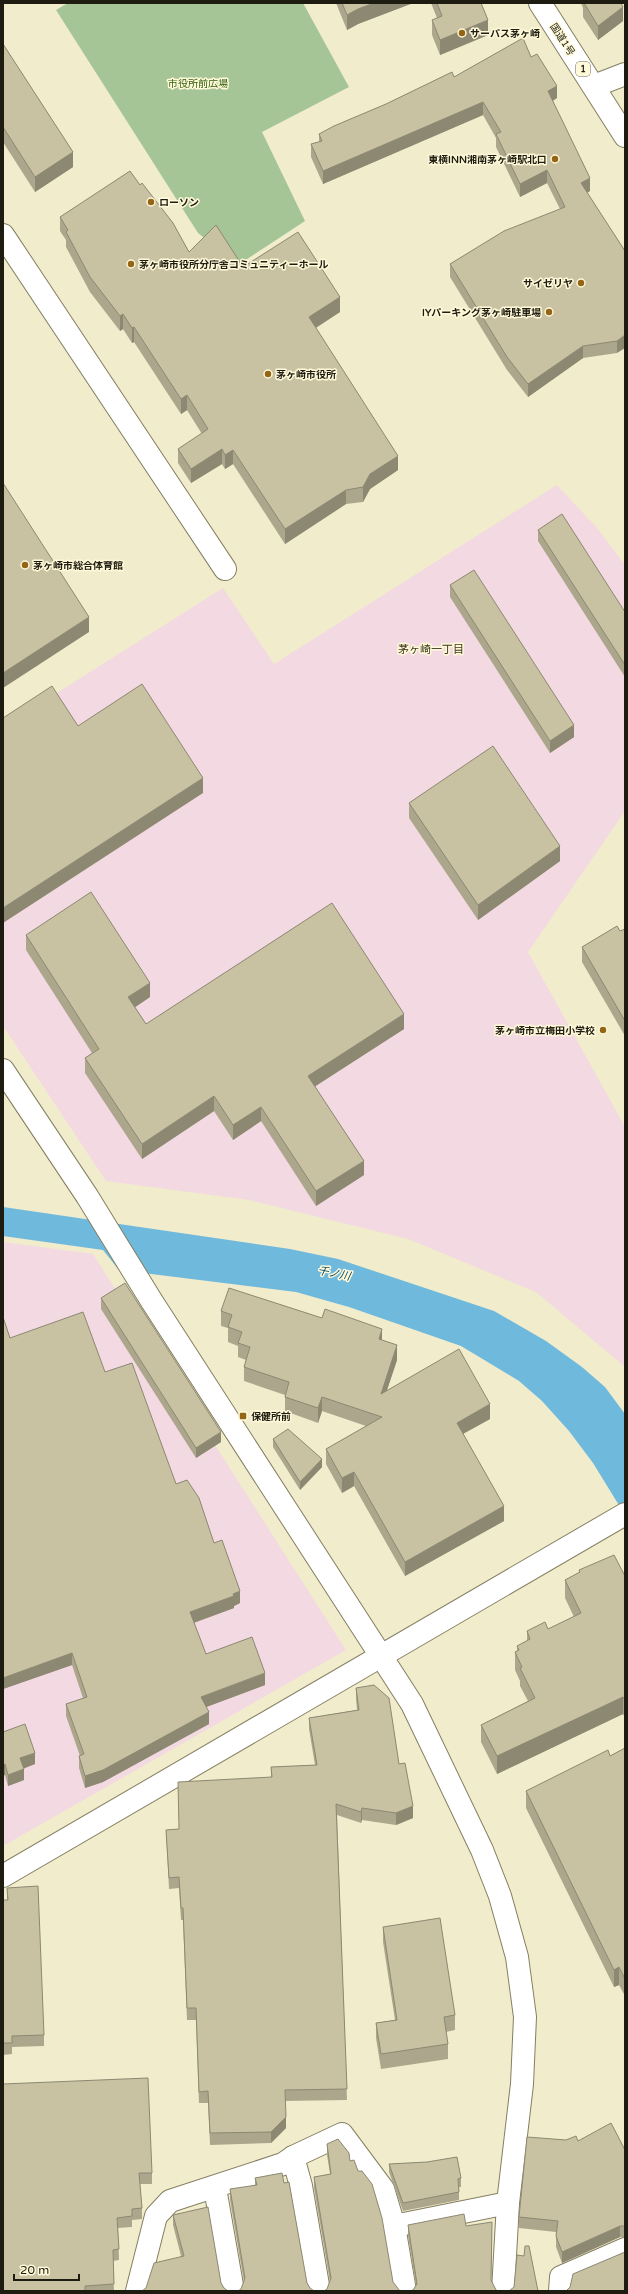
<svg xmlns="http://www.w3.org/2000/svg" width="628" height="2294" font-family="'Varela Round','Noto Sans JP',sans-serif">
<style>
.industrial{fill:#f3d9e1}
.green{fill:#a6c597}
.water{fill:#6fb9dd}
.lines{fill:none;stroke-linecap:round;stroke-linejoin:round}
.minor-casing{stroke:#847f62;stroke-width:24}
.highway-casing{stroke:#847f62;stroke-width:24}
.minor{stroke:#fff;stroke-width:22}
.highway{stroke:#fff;stroke-width:22}
.wall{fill:#aca78c}
.shaded-wall{fill:#8c8872}
.building{fill:#c8c2a3;stroke:#8c8872}
.poi-dot{fill:#956516;stroke:#fff9d9;stroke-width:1.5}
.labels{text-anchor:middle;stroke-width:3;stroke-linejoin:round;paint-order:stroke}
.shield{fill:#fff9d9;stroke:#625e4c;stroke-width:1}
.shield-label{font-size:9px;font-weight:bold;fill:#1e1c10}
.poi-label{font-size:10px;font-weight:bold;fill:#1e1c10;stroke:#fff9d9;text-anchor:start}
.street-label{font-size:10px;fill:#1e1c10;stroke:#fff9d9}
.park-label{font-size:10px;fill:#315f0d;stroke:#fff9d9}
.neighbourhood-label{font-size:11px;fill:#3b371c;stroke:#fff9d9}
.water-label{font-size:11px;font-style:italic;fill:#0e4c64;stroke:#fff9d9}
</style>
<rect width="100%" height="100%" fill="#f1eccc"/>
<g class="industrial">
<path d="M557,485l40,43 28,37v246l-97,141 97,175v240l-89,-75 -128,-53 -159,-39 -143,-19 -103,-155v-299l220,-139 51,76z"/>
<path d="M3,1242l90,12 253,396 -343,196z"/>
</g>
<path class="green" d="M68,3h235l46,84 -87,45 43,89 -67,44 -40,-32 -142,-223z"/>
<path class="water" d="M3,1207l287,42 48,10 156,52 52,30 36,26 23,20 20,27v101l-32,-52 -24,-32 -27,-30 -23,-20 -58,-35 -112,-39 -53,-15 -177,-22 -16,-20 -100,-14z"/>
<g class="lines">
<defs>
<g id="minor">
<path d="M594,86l31,-12"/>
<path d="M3,235l222,334"/>
<path d="M3,1070l84,126 64,104 261,404 70,146 18,46 17,61 8,60 -3,67 -14,119 -5,88"/>
<path d="M3,1876l622,-362"/>
<path d="M293,2157l8,29 18,105"/>
<path d="M215,2188l18,103"/>
<path d="M394,2226l11,65"/>
<path d="M137,2291l19,-75 14,-15 113,-37 10,-7 49,-23 41,55 11,37 114,-23"/>
<path d="M560,2291l1,-14 64,-28"/>
</g>
<path id="highway" d="M540,3l85,133"/>
</defs>
<use href="#minor" class="minor-casing"/>
<use href="#highway" class="highway-casing"/>
<use href="#minor" class="minor"/>
<use href="#highway" class="highway"/>
</g>
<g class="wall">
<path d="M336,3h77l-55,21 -11,6z"/>
<path d="M431,3h50l7,32 -48,20 -8,-20v-15l5,-2z"/>
<path d="M581,3h40l2,18 -25,19 -15,-23v-9z"/>
<path d="M3,44l70,123 -38,25 -32,-50z"/>
<path d="M531,57l26,41 -5,3 38,90 -3,2 38,58 -8,102 -34,5 -55,39 -21,-27 -57,-93v-13l110,-55 -13,-26 -27,14 -24,-50v-9l-13,-23 -160,69 -12,-27v-13l8,-2v-8l135,-57z"/>
<path d="M140,185l49,67 54,15 97,45 -24,16 82,142 -28,19 -7,13 -17,2 -61,40 -52,-80 -8,5 -3,-5 -31,19 -13,-20v-14l24,-15 -15,-24 -6,4 -47,-72 -2,1 -9,-14 -3,2 -30,-39 -24,-45v-7l-6,-9v-14z"/>
<path d="M538,530l87,82v65l-87,-136z"/>
<path d="M450,585l124,152 -24,16 -100,-156z"/>
<path d="M409,803l151,58 -82,59 -69,-102z"/>
<path d="M625,929v107l-43,-74v-15l38,-16z"/>
<path d="M26,935l124,62 -15,10 11,17 258,5 -89,57 49,89 -48,31 -55,-85 -28,19 -19,-29 -72,48 -57,-86v-15l7,-5 -66,-103z"/>
<path d="M101,1298l120,144 -25,16 -95,-149z"/>
<path d="M221,1311l161,29 15,20 -10,30 103,29 -27,15 41,87 -99,55 -51,-90 -12,7 -16,-29v-15l40,-23 -44,-15 -4,12 -33,-12v-16l-41,-14v-14l2,-7 -8,-3v-11l-10,-4v-14l-7,-2z"/>
<path d="M3,1317l7,21 95,34 71,112 38,59 26,60 -6,3v2l-40,15 12,31 59,31 -59,22 3,17 -106,58 -18,6 -6,-20v-12h1l-14,-40v-12l17,-6 -11,-33 -69,24z"/>
<path d="M273,1439l49,28 -22,23 -27,-43z"/>
<path d="M579,1570l46,6v142l-2,-4 -126,60 -16,-32v-17l47,-24 -8,-15v-5l-5,-11v-18l2,-1v-5l10,-5v-10l21,-2 26,-12 -9,-19v-18l14,-7z"/>
<path d="M356,1688l43,76 14,54 -17,7 -34,-5 -1,3 -24,-8 10,285 -62,1 1,27 -15,15 -61,2 -2,-42h-9l-3,-83h-9l-4,-100h-2l-2,-32 -10,1 -3,-59 13,-1 92,-52v-10l44,-2 -6,-36v-11l48,-8 -1,-11z"/>
<path d="M3,1732l32,32 -11,4v12l-16,6 -3,-11z"/>
<path d="M625,1748v248l-6,-11 -5,2 -88,-179v-17l84,-35z"/>
<path d="M7,1888l37,147v11l-32,1v7l-9,1v-155h4z"/>
<path d="M383,1927l72,88v15l-9,2 2,12v15l-67,10 -5,-31v-15l19,-3 -12,-78z"/>
<path d="M3,2084l149,89v11h-12l2,24v11l-10,1v7l-14,1 1,32 -6,1 1,30h-111z"/>
<path d="M566,2140l12,1 47,9v87h-5l-58,26 -6,-16v-15l-37,-4v-11z"/>
<path d="M327,2144l23,17 43,121 -66,7 3,-7 -16,-94v-11l16,-3 -3,-19z"/>
<path d="M389,2164l72,14v9h-2v13l-56,11 -14,-39z"/>
<path d="M255,2178l29,5 23,100 3,5 -69,1 3,-7 -14,-82v-11l25,-3z"/>
<path d="M173,2215l48,68 3,5h-78l35,-32 -8,-31z"/>
<path d="M408,2225l58,1 26,7 -1,47 5,10h-83l3,-4 -8,-50z"/>
</g>
<g class="shaded-wall">
<path d="M374,3h39l-55,21 -11,6v-15l11,-6z"/>
<path d="M623,7v14l-25,19v-14z"/>
<path d="M488,20v15l-48,20v-15z"/>
<path d="M557,86v12l-9,6v-13z"/>
<path d="M483,102v13l-160,69v-13z"/>
<path d="M73,152v15l-38,25v-15z"/>
<path d="M547,170v13l-27,14v-13z"/>
<path d="M590,178v13l-9,5v-13z"/>
<path d="M340,297v15l-31,20v-15z"/>
<path d="M123,314v15l-3,2v-15z"/>
<path d="M134,327v15l-2,1v-15z"/>
<path d="M625,335v13l-8,5v-12z"/>
<path d="M583,346v12l-55,39v-13z"/>
<path d="M187,395v15l-6,4v-15z"/>
<path d="M222,449v15l-31,19v-14z"/>
<path d="M233,450v14l-8,5v-14z"/>
<path d="M398,456v14l-28,19 -7,13v-15l7,-13z"/>
<path d="M346,490v14l-61,40v-15z"/>
<path d="M89,617v15l-86,56v-15z"/>
<path d="M574,725v12l-24,16v-12z"/>
<path d="M203,778v15l-200,130v-15z"/>
<path d="M560,846v15l-82,59v-15z"/>
<path d="M150,983v14l-22,15v-15z"/>
<path d="M404,1014v15l-96,62v-15z"/>
<path d="M214,1096v15l-72,48v-15z"/>
<path d="M261,1107v14l-28,19v-15z"/>
<path d="M364,1161v14l-48,31v-15z"/>
<path d="M382,1329v15l-3,-5z"/>
<path d="M397,1345v15l-16,48v-14z"/>
<path d="M322,1397v14l-4,12v-15z"/>
<path d="M490,1404v15l-33,18v-14z"/>
<path d="M221,1432v10l-25,16v-10z"/>
<path d="M322,1459v8l-22,23v-8z"/>
<path d="M354,1472v14l-12,7v-15z"/>
<path d="M504,1506v15l-99,55v-14z"/>
<path d="M240,1591v12l-6,3v2l-44,16v-12l43,-18z"/>
<path d="M72,1653v12l-69,24v-11z"/>
<path d="M265,1673v12l-64,24v-12z"/>
<path d="M623,1697v17l-126,60v-18z"/>
<path d="M209,1712v12l-106,58 -18,6v-12z"/>
<path d="M35,1753v11l-15,6v-12z"/>
<path d="M5,1764v11l-2,1v-11z"/>
<path d="M24,1769v11l-16,6v-11z"/>
<path d="M413,1806v12l-17,7v-12z"/>
<path d="M362,1808v12l-1,3v-11z"/>
<path d="M619,1967v18l-5,2v-17z"/>
<path d="M286,2117v11l-15,15v-11z"/>
<path d="M620,2226v11l-58,26v-11z"/>
</g>
<g class="building">
<path d="M342,3h32l-16,6 -11,6z"/>
<path d="M437,3h44l7,17 -48,20 -8,-20 10,-4z"/>
<path d="M584,3h37l2,4 -25,19z"/>
<path d="M523,38l8,19 6,-3 20,32 -9,5 42,87 -9,5 44,68v84l-8,6 -34,5 -55,38 -21,-27 -57,-93 54,-33 61,-24 -18,-37 -27,14 -24,-50 5,-2 -18,-30 -160,69 -12,-27 11,-3 -3,-7 15,-8 52,-22 66,-32 2,5z"/>
<path d="M3,44l70,108 -38,25 -32,-50z"/>
<path d="M130,171l10,14 2,-2 31,40 16,29 27,-27 27,42 55,-35 42,65 -31,20 89,139 -28,18 -7,13 -17,3 -61,39 -52,-79 -8,5 -3,-6 -31,20 -13,-20 30,-20 -21,-34 -6,4 -47,-72 -2,1 -9,-14 -3,2 -30,-39 -24,-45 2,-2 -8,-13z"/>
<path d="M3,483l86,134 -86,56z"/>
<path d="M562,514l63,98v53l-87,-135z"/>
<path d="M474,570l100,155 -24,16 -100,-156z"/>
<path d="M142,684l61,94 -200,130v-190l49,-32 26,40z"/>
<path d="M493,746l67,100 -82,59 -69,-102z"/>
<path d="M91,892l59,91 -22,14 18,27 186,-121 72,111 -96,62 56,85 -48,30 -55,-84 -28,18 -19,-29 -72,48 -57,-86 14,-9 -73,-114z"/>
<path d="M617,926l3,5 5,-2v92l-43,-74z"/>
<path d="M125,1283l96,149 -25,16 -95,-150z"/>
<path d="M229,1288l93,30 3,-9 57,20 -3,10 18,6 -16,49 78,-45 31,55 -33,19 47,83 -99,56 -51,-90 -12,6 -16,-29 56,-32 -60,-20 -4,11 -33,-11 4,-15 -45,-15 6,-20 -12,-4 4,-11 -14,-5 4,-12 -11,-4z"/>
<path d="M83,1312l22,60 27,-9 44,121 11,-4 12,18 15,45 8,-3 18,51 -7,3 1,2 -44,16 16,42 46,-17 13,36 -64,24 8,15 -106,58 -18,6 -6,-20 5,-2 -18,-50 21,-7 -15,-44 -69,25v-361l7,21z"/>
<path d="M288,1429l34,30 -22,23 -27,-43z"/>
<path d="M614,1555l11,21v124l-2,-3 -126,59 -16,-31 54,-27 -15,-30 2,-1 -7,-15 4,-2 -2,-4 13,-7 -3,-8 18,-9 3,7 33,-16 -16,-33 15,-8 -1,-2z"/>
<path d="M374,1685l15,13 10,66 6,-1 8,43 -17,7 -34,-5 -1,4 -25,-8 11,285 -62,1 1,27 -15,15 -61,1 -2,-42 -9,1 -3,-84h-9l-4,-100h-2l-2,-31 -10,1 -3,-48 13,-1 -1,-47 94,-5 -1,-10 46,-2 -8,-47 50,-8 -3,-22z"/>
<path d="M25,1724l10,29 -15,5 4,11 -16,6 -3,-11 -2,1v-33z"/>
<path d="M625,1748v231l-6,-12 -5,3 -88,-179 82,-41 2,6z"/>
<path d="M38,1886l6,149 -32,1v7h-9v-143h5l-1,-12z"/>
<path d="M440,1918l15,97 -11,2 4,27 -67,10 -5,-31 21,-3 -14,-93z"/>
<path d="M148,2078l4,95h-13l3,35 -10,1v7l-15,2 2,31 -6,1 1,34 -29,2v5h-82v-207z"/>
<path d="M611,2123l14,27v76h-5l-58,26 -6,-16 2,-15 -39,-4 8,-80 39,3 10,-4 2,5z"/>
<path d="M338,2139l11,14 1,8 4,-1 4,11h4l10,13 10,34 11,64 7,9h-76l3,-2 4,-11 -17,-101 17,-3 -4,-30z"/>
<path d="M457,2157l4,21 -3,1 1,13 -56,11 -14,-39 38,-2z"/>
<path d="M282,2173l2,10 5,-1 18,101 3,5 4,3h-76l3,-2 4,-11 -15,-89 27,-4 -2,-7z"/>
<path d="M208,2207l13,76 3,5 4,3h-86l4,-3 8,-25 30,-7 -11,-41z"/>
<path d="M464,2214l2,12 26,-4 -1,58 5,10 2,1h-88l3,-1 4,-6 -9,-59z"/>
<path d="M525,2246h4l9,45h-29l5,-4 3,-32 7,1z"/>
<path d="M625,2252v39h-59l4,-4 3,-13z"/>
</g>
<g class="poi-dot">
<circle cx="462" cy="33" r="4"/>
<circle cx="555" cy="159" r="4"/>
<circle cx="151" cy="202" r="4"/>
<circle cx="131" cy="264" r="4"/>
<circle cx="581" cy="283" r="4"/>
<circle cx="549" cy="312" r="4"/>
<circle cx="268" cy="374" r="4"/>
<circle cx="25" cy="565" r="4"/>
<circle cx="603" cy="1030" r="4"/>
<rect x="239" y="1412" width="8" height="8" rx="2"/>
</g>
<g class="labels">
<rect class="shield" x="576" y="62" width="14" height="14" rx="3"/>
<g class="shield-label">
<text x="583" y="72">1</text>
</g>
<g class="poi-label">
<text x="470" y="37">サーパス茅ヶ崎</text>
<text x="547" y="163" text-anchor="end">東横INN湘南茅ヶ崎駅北口</text>
<text x="159" y="206">ローソン</text>
<text x="139" y="268">茅ヶ崎市役所分庁舎コミュニティーホール</text>
<text x="573" y="287" text-anchor="end">サイゼリヤ</text>
<text x="541" y="316" text-anchor="end">IYパーキング茅ヶ崎駐車場</text>
<text x="276" y="378">茅ヶ崎市役所</text>
<text x="33" y="569">茅ヶ崎市総合体育館</text>
<text x="595" y="1034" text-anchor="end">茅ヶ崎市立梅田小学校</text>
<text x="251" y="1420">保健所前</text>
</g>
<g class="street-label">
<text transform="translate(563 39) rotate(57)" y="4">国道1号</text>
</g>
<g class="park-label">
<text x="198" y="87">市役所前広場</text>
</g>
<g class="neighbourhood-label">
<text x="431" y="653">茅ヶ崎一丁目</text>
</g>
<g class="water-label">
<text transform="translate(334 1273) rotate(11)" y="4">千ノ川</text>
</g>
</g>
<rect width="628" height="2294" fill="none" stroke="#1e1c10" stroke-width="8"/>
<path d="M14 2274v6h65v-6" fill="none" stroke="#1e1c10" stroke-width="2"/>
<text x="20" y="2274" font-size="12" fill="#1e1c10" stroke="#fff9d9" stroke-width="3" paint-order="stroke">20 m</text>
</svg>
